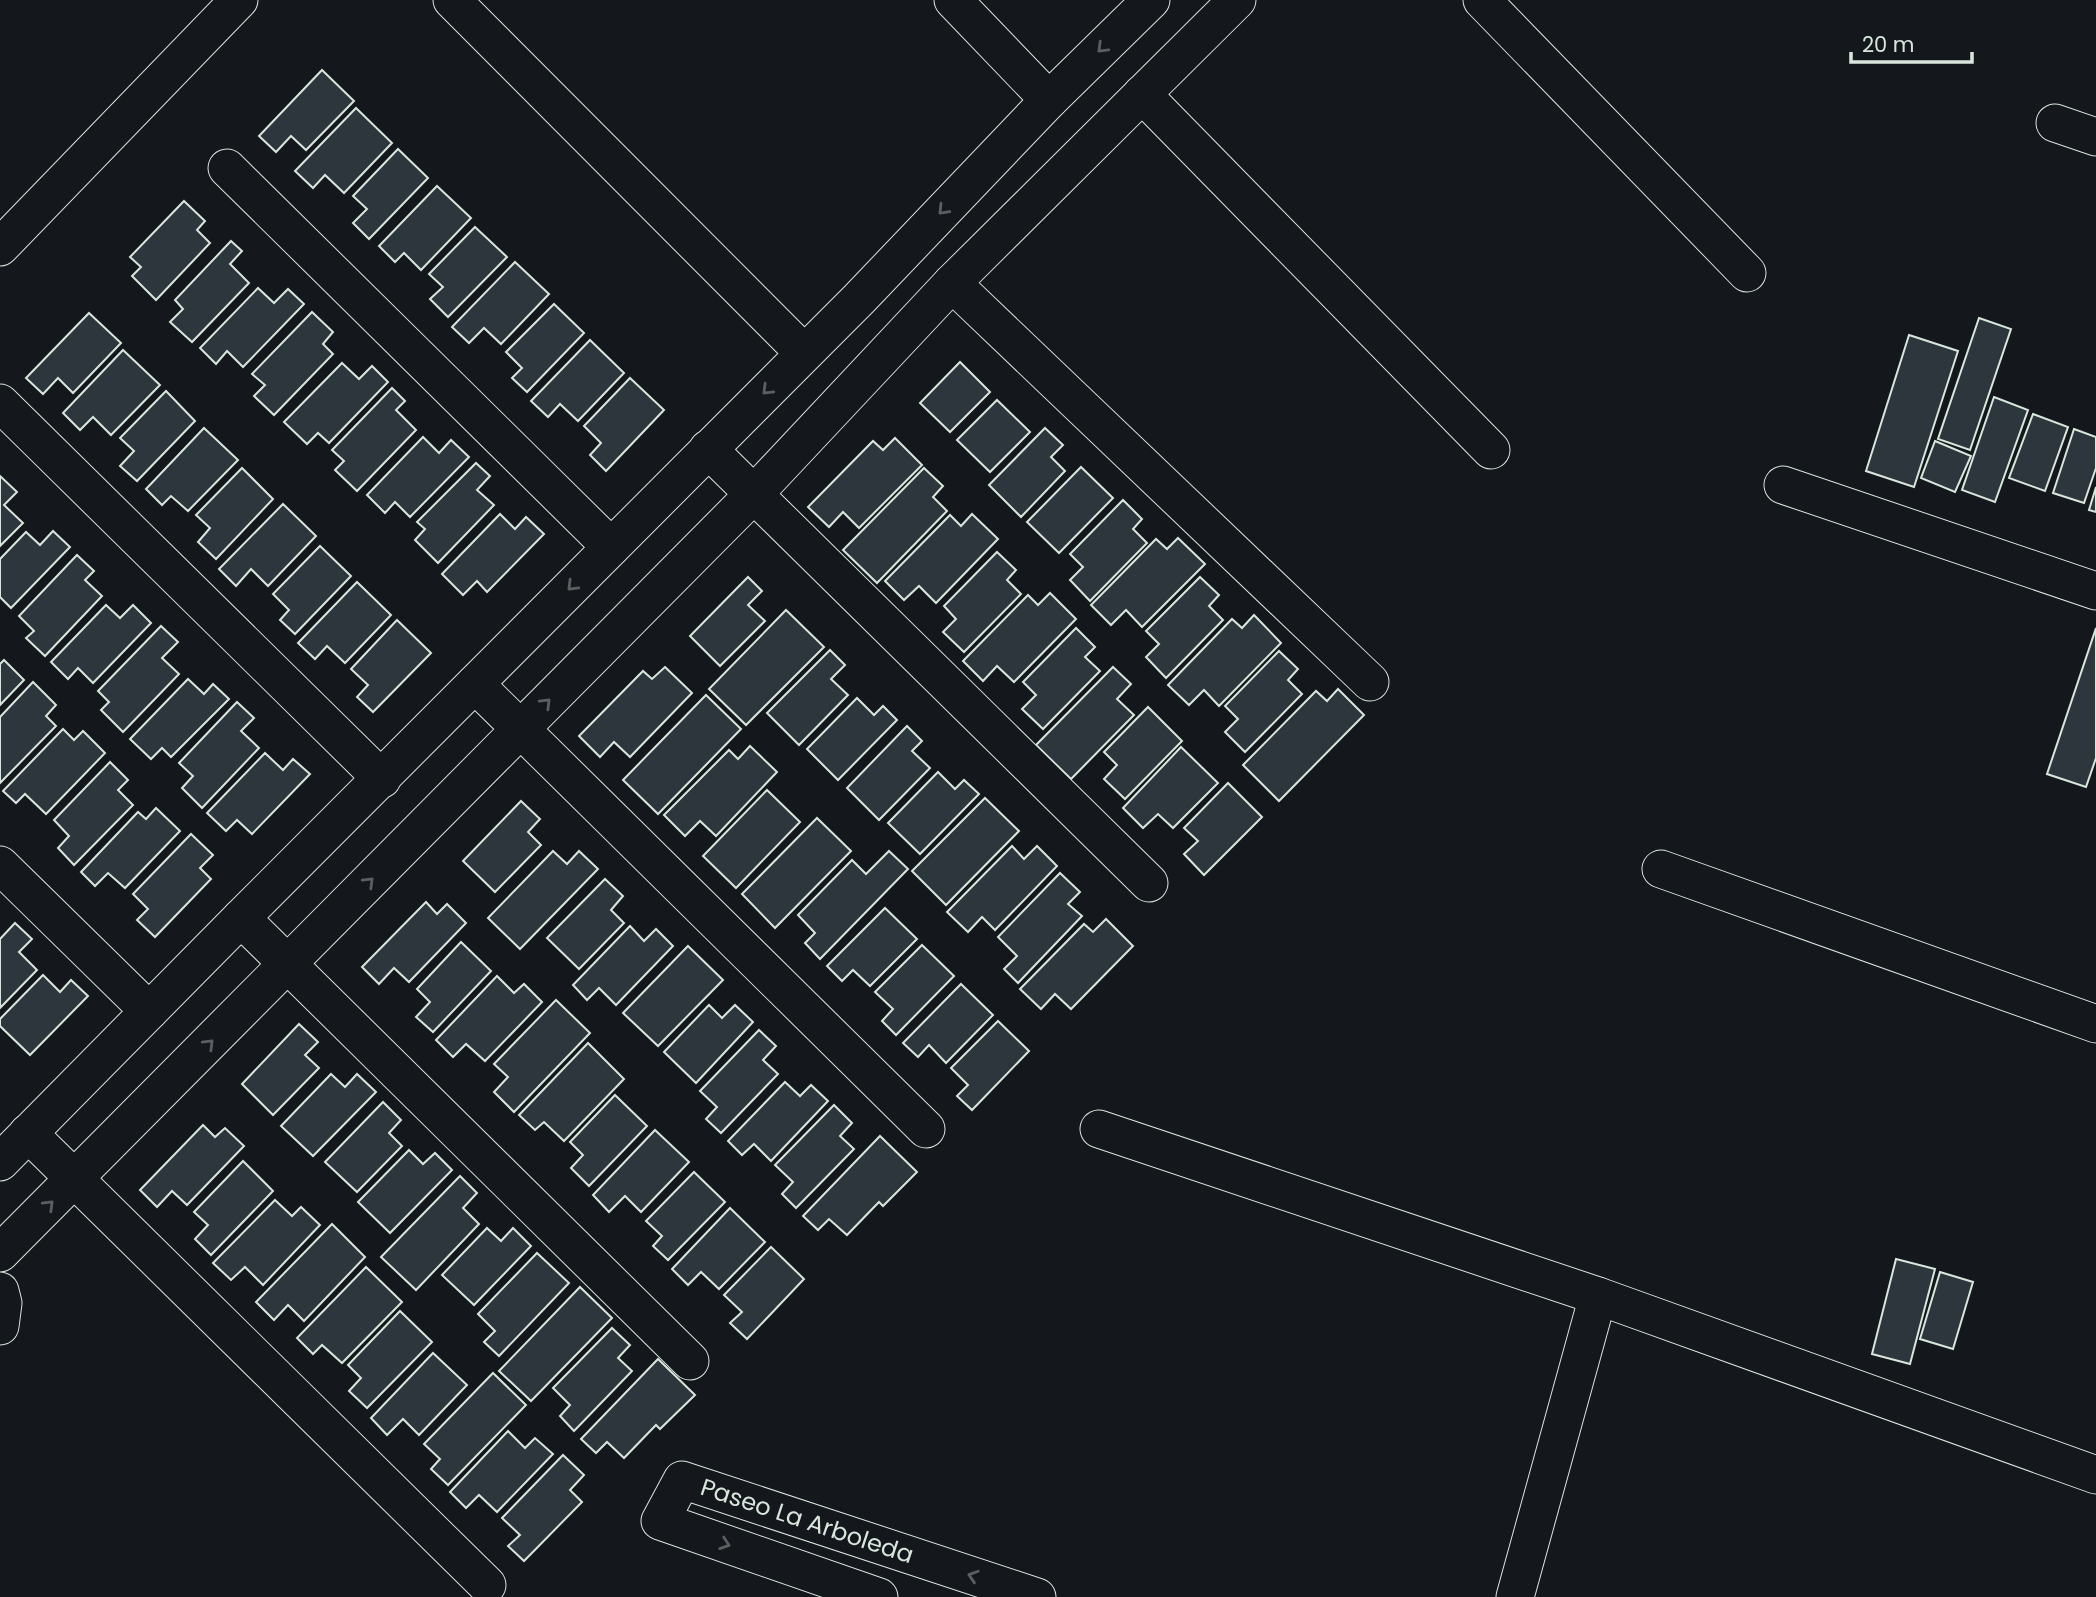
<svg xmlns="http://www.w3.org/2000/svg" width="2096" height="1597" font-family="Poppins,sans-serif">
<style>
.building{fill:#2c363c;stroke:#d8e6dc;stroke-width:2}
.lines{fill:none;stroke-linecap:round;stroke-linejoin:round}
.street-casing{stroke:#d8e6dc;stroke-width:39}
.street{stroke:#14181c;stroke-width:37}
.oneway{stroke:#59605f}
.labels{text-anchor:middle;stroke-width:5;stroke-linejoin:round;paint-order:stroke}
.street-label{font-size:24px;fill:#d8e6dc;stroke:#14181c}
</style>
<rect width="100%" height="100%" fill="#14181c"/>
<g class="building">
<path d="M322,70l32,31 -48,49 -15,-14 -15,16 -17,-16z"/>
<path d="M356,108l36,35 -48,50 -19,-18 -12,13 -18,-17z"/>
<path d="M398,149l30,29 -59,61 -16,-16 14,-14 -14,-13z"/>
<path d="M437,186l34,32 -50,52 -17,-17 -9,9 -16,-16z"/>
<path d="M184,201l21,20 -8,9 13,13 -54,57 -24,-24 9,-9 -11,-10z"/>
<path d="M475,227l32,30 -59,60 -18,-18 13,-12 -14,-13z"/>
<path d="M231,241l11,10 -12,13 19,19 -57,59 -22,-20 13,-13 -8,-9z"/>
<path d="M515,262l34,32 -48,50 -17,-16 -15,15 -17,-16z"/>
<path d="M258,288l16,15 14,-14 16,15 -61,63 -16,-16 -11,13 -16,-16z"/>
<path d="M554,304l30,29 -57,59 -15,-14 10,-10 -16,-16z"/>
<path d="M312,312l21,20 -10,12 10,10 -59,61 -20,-19 11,-11 -13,-11z"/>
<path d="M89,313l32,30 -48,50 -15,-15 -15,16 -17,-16z"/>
<path d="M1979,318l32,11 -41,121 -32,-11z"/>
<path d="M1909,335l49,16 -44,136 -48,-16z"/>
<path d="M590,340l34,33 -46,48 -18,-17 -12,13 -17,-16z"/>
<path d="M123,350l37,35 -49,50 -18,-18 -13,13 -17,-17z"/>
<path d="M960,362l30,30 -40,40 -30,-29z"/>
<path d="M342,363l17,16 13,-13 16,16 -59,61 -11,-10 -11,11 -23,-22z"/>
<path d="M630,378l34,32 -58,61 -16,-16 11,-12 -17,-17z"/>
<path d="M392,388l13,13 -9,9 20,20 -59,61 -22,-21 9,-9 -12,-11z"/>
<path d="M166,391l29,30 -58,60 -17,-15 14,-15 -14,-13z"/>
<path d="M1994,397l34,13 -33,92 -33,-12z"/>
<path d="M997,400l33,32 -40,40 -33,-32z"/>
<path d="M2033,414l35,13 -23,64 -36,-13z"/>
<path d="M204,428l34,32 -50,51 -17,-15 -9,9 -16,-16z"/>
<path d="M1045,428l18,17 -12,12 14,14 -44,46 -32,-32z"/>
<path d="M2074,429l22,8v31l-12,35 -31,-10z"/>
<path d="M423,437l16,16 12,-13 18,17 -59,60 -15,-15 -10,11 -18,-18z"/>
<path d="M895,438l27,27 -63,63 -16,-16 -14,15 -21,-20 65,-66 10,9z"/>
<path d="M1935,441l36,15 -16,36 -34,-14z"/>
<path d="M476,463l14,13 -13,14 17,15 -56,58 -23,-23 10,-11 -8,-7z"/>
<path d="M1081,467l32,31 -54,55 -32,-31z"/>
<path d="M242,468l31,31 -57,60 -18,-17 12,-14 -14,-13z"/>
<path d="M924,468l19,18 -10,11 14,14 -70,72 -34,-33z"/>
<path d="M0,476l17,16 -13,13 19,18 -23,23z"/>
<path d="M2096,487v25l-7,-2z"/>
<path d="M1123,500l19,19 -9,10 14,14 -57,58 -20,-21 13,-13 -13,-13z"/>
<path d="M283,504l33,32 -48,50 -17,-17 -15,17 -17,-17z"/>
<path d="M500,514l15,15 11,-12 18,17 -57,58 -10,-11 -14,14 -21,-21z"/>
<path d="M972,514l26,25 -62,64 -17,-17 -15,14 -19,-19 65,-66 11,11z"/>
<path d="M53,531l17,16 -59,61 -11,-11v-38l26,-27 14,13z"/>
<path d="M1178,538l27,26 -63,63 -16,-17 -15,15 -20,-20 65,-66 11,10z"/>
<path d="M320,546l31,30 -56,58 -15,-14 9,-10 -16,-16z"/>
<path d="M997,552l19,18 -9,10 14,14 -57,58 -21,-20 13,-13 -12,-13z"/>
<path d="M77,555l17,16 -9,9 17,16 -57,60 -19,-18 8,-7 -15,-15z"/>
<path d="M748,577l14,14 -14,14 17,16 -45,45 -30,-30z"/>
<path d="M1200,577l19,18 -10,11 14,14 -57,58 -20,-21 13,-13 -13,-13z"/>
<path d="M357,582l34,33 -46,48 -18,-17 -12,13 -17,-16z"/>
<path d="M1050,593l26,26 -62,63 -17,-16 -14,15 -20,-20 65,-66 10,10z"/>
<path d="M106,605l14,13 13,-13 18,18 -58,60 -15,-15 -10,11 -17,-17z"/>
<path d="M786,610l38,37 -78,78 -37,-36z"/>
<path d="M1254,615l27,28 -62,63 -15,-16 -15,15 -21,-20 64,-66 10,9z"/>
<path d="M397,620l34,33 -58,59 -16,-15 11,-12 -17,-16z"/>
<path d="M161,626l17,16 -16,16 17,16 -56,58 -22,-22 8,-8 -11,-11z"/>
<path d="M1076,628l19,19 -10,10 15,14 -57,58 -21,-20 14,-14 -13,-13z"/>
<path d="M2096,628v130l-10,29 -39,-13z"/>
<path d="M830,650l15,15 -14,14 17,16 -49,50 -32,-32z"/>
<path d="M1279,651l19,18 -10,11 14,14 -57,58 -20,-20 13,-13 -13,-13z"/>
<path d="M4,660l20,20 -24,25v-41z"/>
<path d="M665,667l27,26 -62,64 -16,-15 -14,15 -21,-21 64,-65 9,8z"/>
<path d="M1113,667l18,17 -14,15 17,16 -63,64 -35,-34z"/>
<path d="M188,679l16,15 9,-10 16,15 -58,58 -9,-9 -11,11 -21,-20z"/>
<path d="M33,682l23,23 -10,11 10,10 -56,57v-66z"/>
<path d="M1338,689l26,26 -85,86 -36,-36 73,-74 11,10z"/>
<path d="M706,695l35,34 -83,85 -35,-34z"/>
<path d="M857,698l17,17 9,-9 14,14 -59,60 -31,-31z"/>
<path d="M237,702l17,16 -13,13 18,17 -57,60 -20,-20 11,-12 -14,-13z"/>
<path d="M1148,707l34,34 -57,58 -21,-20 13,-14 -13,-13z"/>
<path d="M907,726l15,15 -10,10 18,17 -51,52 -32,-32z"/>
<path d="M63,729l11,11 9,-9 22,22 -59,61 -21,-20 -9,9 -13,-12z"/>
<path d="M750,746l27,26 -61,64 -16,-15 -15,15 -21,-21 65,-65 9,9z"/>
<path d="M1181,747l37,36 -45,45 -15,-14 -15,14 -20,-20z"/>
<path d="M265,753l18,17 10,-11 17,15 -58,60 -15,-14 -11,11 -19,-18z"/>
<path d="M110,762l18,18 -10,10 15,15 -59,60 -16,-17 11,-12 -15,-16z"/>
<path d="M938,772l17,17 9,-9 15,14 -59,60 -32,-31z"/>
<path d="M1228,783l34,34 -58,58 -20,-21 14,-13 -14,-13z"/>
<path d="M767,790l33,32 -64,66 -33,-32z"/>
<path d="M985,798l34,33 -73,74 -34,-34z"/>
<path d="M521,801l19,18 -12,13 13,13 -46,47 -32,-31z"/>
<path d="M156,808l24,23 -55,57 -17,-15 -13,13 -14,-14 57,-60 8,7z"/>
<path d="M817,818l34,33 -76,77 -33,-34z"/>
<path d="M191,834l22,21 -13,13 11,11 -56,58 -18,-17 11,-11 -15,-15z"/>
<path d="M1012,846l12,13 13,-13 20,20 -62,64 -13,-13 -14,15 -21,-20z"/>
<path d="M553,851l14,13 12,-13 19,18 -78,80 -32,-31z"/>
<path d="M889,851l19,18 -88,90 -15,-16 10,-10 -17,-18 54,-55 14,14z"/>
<path d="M1060,873l20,19 -12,12 14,12 -64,67 -14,-14 13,-13 -19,-19z"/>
<path d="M605,879l18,17 -12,14 13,13 -45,46 -32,-31z"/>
<path d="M426,902l11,12 10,-10 19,19 -57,59 -15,-14 -15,16 -17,-17z"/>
<path d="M885,908l32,31 -47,47 -17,-16 -11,11 -15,-15z"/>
<path d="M1106,919l27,27 -62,63 -16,-15 -14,15 -21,-20 64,-65 9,8z"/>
<path d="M15,923l17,16 -13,13 18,18 -37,38v-69z"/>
<path d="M630,926l14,15 12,-12 17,17 -57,59 -17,-17 -12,12 -14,-15z"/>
<path d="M461,942l30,29 -58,61 -17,-15 14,-15 -13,-13z"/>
<path d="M922,945l32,31 -58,59 -14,-14 11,-12 -18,-17z"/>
<path d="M688,946l35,34 -65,66 -35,-33z"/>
<path d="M43,975l17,17 11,-12 17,16 -58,59 -30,-29v-7z"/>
<path d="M497,976l17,17 10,-9 18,18 -57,59 -19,-17 -13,13 -17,-17z"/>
<path d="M961,984l32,31 -47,48 -17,-18 -11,12 -15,-14z"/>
<path d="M556,1000l34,33 -76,79 -20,-20 14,-15 -14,-13z"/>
<path d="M709,1005l13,13 13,-13 18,17 -57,61 -32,-31z"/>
<path d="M998,1021l31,30 -57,59 -15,-14 11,-11 -17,-17z"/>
<path d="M299,1024l19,18 -13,13 14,13 -46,47 -31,-31z"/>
<path d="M759,1030l17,16 -13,14 15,14 -57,59 -15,-14 11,-12 -17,-16z"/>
<path d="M588,1043l36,36 -60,62 -20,-19 -9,8 -16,-15z"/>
<path d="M331,1074l14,13 12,-13 19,18 -63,64 -32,-30z"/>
<path d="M785,1082l15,14 11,-11 17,16 -57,60 -17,-17 -12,11 -14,-14z"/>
<path d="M615,1095l32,31 -58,60 -18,-18 12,-13 -13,-13z"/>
<path d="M383,1102l18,18 -12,13 13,13 -45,46 -32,-30z"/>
<path d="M834,1105l18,18 -12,13 14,13 -58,59 -14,-14 11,-12 -18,-17z"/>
<path d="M203,1125l12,12 10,-9 19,18 -57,59 -15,-14 -15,16 -17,-17z"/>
<path d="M655,1130l34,32 -48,50 -16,-16 -16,16 -16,-17z"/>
<path d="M880,1136l37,36 -34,34 -4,-4 -32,33 -18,-16 -11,11 -15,-14z"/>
<path d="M409,1150l14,14 12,-11 17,17 -62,63 -32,-31z"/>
<path d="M243,1161l30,30 -62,64 -16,-16 13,-14 -14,-13z"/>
<path d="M694,1172l31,30 -57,58 -15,-14 9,-10 -16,-15z"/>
<path d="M460,1176l17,17 -14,15 16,16 -63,66 -35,-33z"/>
<path d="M275,1200l17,16 9,-9 19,18 -57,60 -18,-18 -14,13 -18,-17z"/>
<path d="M730,1208l35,34 -46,47 -18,-17 -13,13 -16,-16z"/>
<path d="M332,1224l33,33 -61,64 -16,-16 -14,15 -18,-18z"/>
<path d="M487,1228l14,13 12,-13 18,18 -57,59 -32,-30z"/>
<path d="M771,1247l33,32 -57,60 -17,-16 12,-11 -18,-17z"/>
<path d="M537,1253l32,30 -70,73 -15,-14 11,-11 -17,-17z"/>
<path d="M1896,1259l39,10 -25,95 -38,-10z"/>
<path d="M366,1267l36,35 -60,61 -20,-18 -9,9 -16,-16z"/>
<path d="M1940,1272l33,10 -20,67 -33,-10z"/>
<path d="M580,1287l32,31 -81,83 -32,-30z"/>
<path d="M400,1311l32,31 -65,66 -18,-17 12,-13 -13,-13z"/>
<path d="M612,1328l18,17 -12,13 14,13 -58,60 -14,-15 10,-11 -17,-17z"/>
<path d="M433,1353l34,32 -48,50 -16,-16 -16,16 -16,-17z"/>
<path d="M658,1359l37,36 -35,34 -4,-4 -32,33 -17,-16 -11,11 -15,-14z"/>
<path d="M493,1373l33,32 -78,80 -17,-16 9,-10 -16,-15z"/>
<path d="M508,1431l17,17 10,-10 18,16 -56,58 -18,-17 -13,13 -16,-16z"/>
<path d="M563,1455l21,20 -14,15 12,12 -58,59 -16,-15 12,-11 -18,-17z"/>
</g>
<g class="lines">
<defs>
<g id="street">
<path d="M452,0l352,353"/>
<path d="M953,0l96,100"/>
<path d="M1482,0l265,273"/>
<path d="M1142,94l349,356"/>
<path d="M2055,123l41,14"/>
<path d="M227,168l384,379"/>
<path d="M0,247l239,-247"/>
<path d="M952,283l418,399"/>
<path d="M0,403l382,376"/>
<path d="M708,449l441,434"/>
<path d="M1783,485l313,106"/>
<path d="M475,684l451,445"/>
<path d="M0,865l149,146"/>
<path d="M1661,869l435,155"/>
<path d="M241,918l449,443"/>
<path d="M1099,1129l499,167 498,179"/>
<path d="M28,1133l459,452"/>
<path d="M0,1162l241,-244 618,-619 190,-199 102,-100"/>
<path d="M0,1253l754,-759 198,-211 285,-283"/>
<path d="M0,1291l3,12 -3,23"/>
<path id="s1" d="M879,1597l-219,-76 22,-41 355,117"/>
<path d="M1515,1597l83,-301"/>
</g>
</defs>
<use href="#street" class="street-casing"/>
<use href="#street" class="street"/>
</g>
<defs><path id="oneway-chevron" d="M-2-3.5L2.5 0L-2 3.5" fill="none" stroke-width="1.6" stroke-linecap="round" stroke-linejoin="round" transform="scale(1.75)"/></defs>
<g class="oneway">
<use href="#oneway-chevron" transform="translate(1102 48) rotate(136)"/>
<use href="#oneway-chevron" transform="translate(943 210) rotate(134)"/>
<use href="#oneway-chevron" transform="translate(767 390) rotate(135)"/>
<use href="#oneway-chevron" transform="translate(572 586) rotate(135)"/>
<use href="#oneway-chevron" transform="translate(546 703) rotate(-45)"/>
<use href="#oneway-chevron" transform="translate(369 882) rotate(-45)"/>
<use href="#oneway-chevron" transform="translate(209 1044) rotate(-45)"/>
<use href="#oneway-chevron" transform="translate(49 1205) rotate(-45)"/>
<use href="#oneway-chevron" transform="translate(725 1544) rotate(19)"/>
<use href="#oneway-chevron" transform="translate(973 1576) rotate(-162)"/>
</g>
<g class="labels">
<g class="street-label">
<text dy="8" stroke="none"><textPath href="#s1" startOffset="410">Paseo La Arboleda</textPath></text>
</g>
</g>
<path d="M1851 52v10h121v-10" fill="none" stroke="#d8e6dc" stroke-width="3.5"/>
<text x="1862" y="52" font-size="21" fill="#d8e6dc" stroke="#14181c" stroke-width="5" paint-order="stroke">20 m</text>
</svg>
